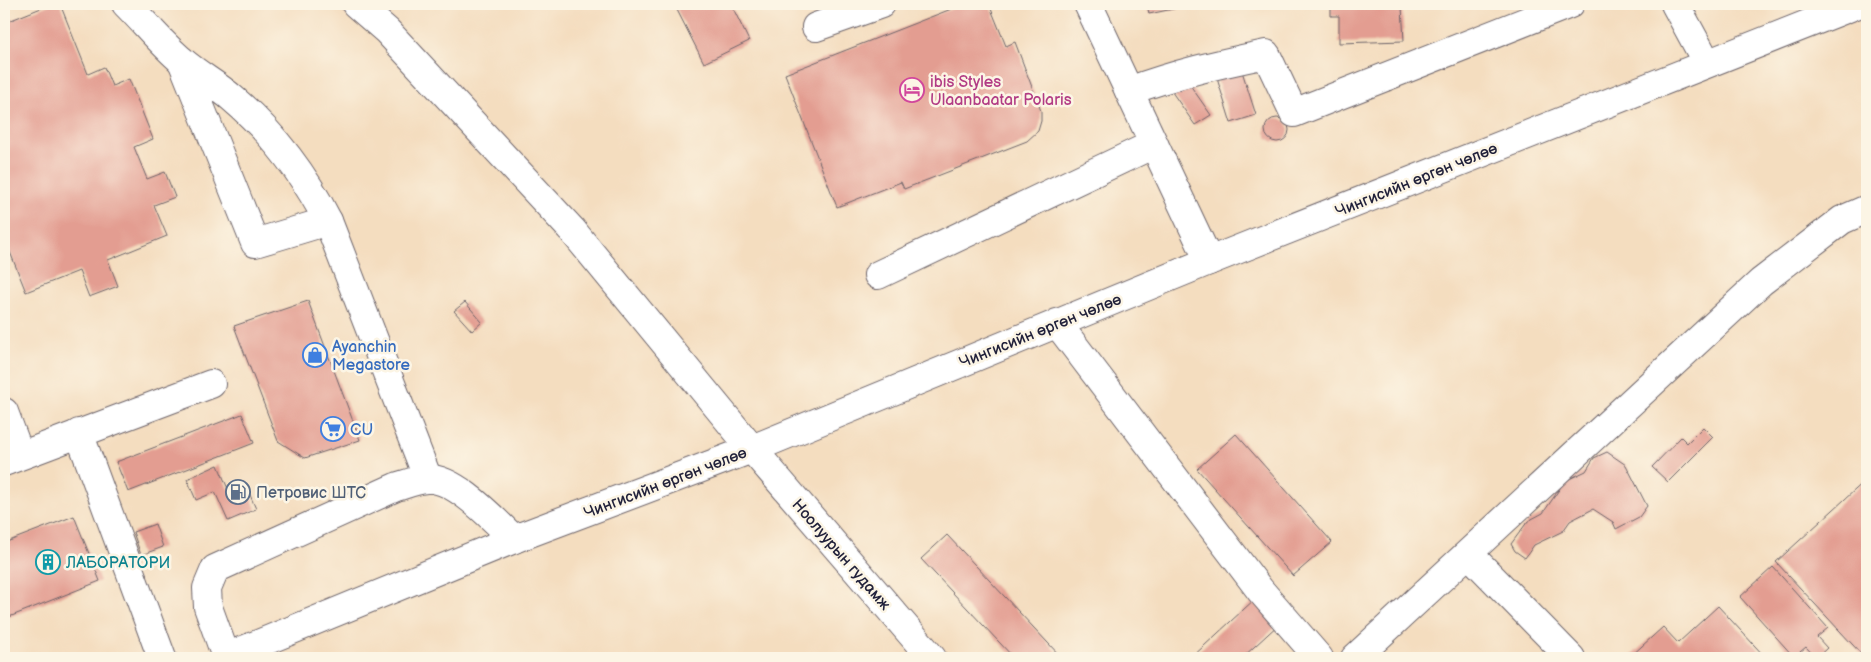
<svg xmlns="http://www.w3.org/2000/svg" width="1871" height="662" font-family="'Balsamiq Sans',sans-serif">
<style>
.building{fill:#e39d91}
.lines{fill:none;stroke-linecap:round;stroke-linejoin:round}
.minor-casing{stroke:#6c6369;stroke-width:30}
.highway-casing{stroke:#6c6369;stroke-width:30}
.minor{stroke:#fff;stroke-width:28}
.highway{stroke:#fff;stroke-width:28}
.labels{text-anchor:middle;stroke-width:5;stroke-linejoin:round;paint-order:stroke}
.hotel-label{font-size:16px;fill:#b23c85;stroke:#fcf5e5;text-anchor:start}
.street-label{font-size:16px;fill:#22223b;stroke:#fcf5e5}
.shop-label{font-size:16px;fill:#366cbe;stroke:#fcf5e5;text-anchor:start}
.service-label{font-size:16px;fill:#4e5e75;stroke:#fcf5e5;text-anchor:start}
.culture-label{font-size:16px;fill:#0d838f;stroke:#fcf5e5;text-anchor:start}
</style>
<rect width="100%" height="100%" fill="#fcf5e5"/>
<filter id="ink" filterUnits="userSpaceOnUse"><feTurbulence type="fractalNoise" baseFrequency=".02" numOctaves="2"/><feDisplacementMap in="SourceGraphic" scale="10" xChannelSelector="R" yChannelSelector="G"/><feConvolveMatrix kernelMatrix="1 2 1 2 8 2 1 2 1" color-interpolation-filters="sRGB"/></filter>
<filter id="wash" filterUnits="userSpaceOnUse"><feTurbulence type="fractalNoise" baseFrequency=".0096" numOctaves="4" result="noise"/><feDisplacementMap in="SourceGraphic" scale="20" xChannelSelector="R" yChannelSelector="G"/><feGaussianBlur stdDeviation="1.12" result="paint"/><feColorMatrix in="noise" values="0 0 0 0 0 0 0 0 0 0 0 0 0 0 0 0 0 1.4 0 .05"/><feComposite in="paint" operator="in"/></filter>
<g filter="url(#wash)">
<rect width="100%" height="100%" fill="#f4ddbf"/>
<g id="blocks">
<g class="building">
<path d="M51,4h9l28,70 16,-7 8,19 17,-7 24,60 -19,8 13,32 18,-7 10,25 -21,8 13,31 -59,24 10,26 -29,11 -10,-26 -53,21 -22,-55v-214z"/>
<path d="M674,4h57l18,37 -45,22z"/>
<path d="M964,4h25l17,42 9,-4 26,69v10l-3,10 -11,10 -123,48 -3,-7 -64,25 -52,-133z"/>
<path d="M1147,4h45v1l-43,9z"/>
<path d="M1331,4h145v1l-74,2 2,34 -65,2v-27h-8z"/>
<path d="M1240,65l16,50 -25,8 -16,-51z"/>
<path d="M1183,75l28,40 -16,10 -28,-40z"/>
<circle cx="1277" cy="130" r="12"/>
<path d="M308,301l52,139 -55,18 -27,-17 -44,-115z"/>
<path d="M465,302l17,20 -10,9 -18,-20z"/>
<path d="M242,414l12,29 -126,49 -12,-30z"/>
<path d="M1703,427l10,10 -45,45 -16,-15 29,-30 6,6z"/>
<path d="M1236,434l96,108 -39,34 -96,-107z"/>
<path d="M1607,452l19,13 21,41 -8,11 -23,12 -3,-7 -20,-13 -23,12 -7,10 -29,14 -9,13 -10,-7 -4,-7 17,-23 15,-8 22,-32 21,-10 8,-13z"/>
<path d="M218,465l10,24 16,-8 12,28 -28,12 -13,-29 -19,8 -9,-21z"/>
<path d="M1867,479v179h-2l-89,-96z"/>
<path d="M74,516l26,65 -96,38v-76z"/>
<path d="M155,524l8,23 -22,8 -8,-23z"/>
<path d="M947,535l115,123h-48l-93,-99z"/>
<path d="M1773,567l55,61 -11,9 10,11 -11,10 -10,-11 -12,10 -54,-60z"/>
<path d="M1256,598l24,25 -38,35h-51z"/>
<path d="M1718,606l48,52h-133l-2,-2 32,-29 15,16z"/>
</g>
</g>
</g>
<g filter="url(#ink)">
<use href="#blocks" fill-opacity="0" stroke="#6c6369" stroke-width="1"/>
<g class="lines">
<defs>
<g id="minor">
<path d="M126,4c19,19 36,40 56,57 16,14 34,23 50,37 40,34 72,76 96,123l100,258"/>
<path d="M356,4l31,27 185,199 180,219 180,209"/>
<path d="M1088,4l121,257"/>
<path d="M1675,4l32,59"/>
<path d="M816,27l65,-23"/>
<path d="M182,61l73,182 73,-22"/>
<path d="M1129,91c46,-17 89,-27 137,-37l28,59 276,-109"/>
<path d="M878,275l276,-131"/>
<path d="M1057,323l203,267 59,68"/>
<path d="M4,412l16,43"/>
<path d="M79,433l83,225"/>
<path d="M4,462l207,-78"/>
<path d="M1469,554l102,104"/>
<path d="M226,657l-18,-50 -1,-19 8,-19 181,-82c10,-3 20,-7 30,-8 28,-3 69,42 88,60"/>
<path d="M1355,658l406,-376 81,-62 25,-11"/>
</g>
<path id="highway" d="M224,658l290,-119 238,-90 457,-188 649,-257"/>
</defs>
<use href="#minor" class="minor-casing"/>
<use href="#highway" class="highway-casing"/>
<use href="#minor" class="minor"/>
<use href="#highway" class="highway"/>
</g>
</g>
<defs>
<symbol id="hotel-ring" viewBox="-11 -11 22 22"><circle r="9.5" fill="#fcf5e5" stroke="#d1479c" stroke-width="1.5"/><path d="M-6-4.5h1.5V1H6V5H4.5V3h-9V5H-6ZM-4 0a1.8 1.8 0 1 1 3.6 0ZM.5 0V-2.5h3Q6-2.5 6 0Z" fill="#d1479c"/></symbol>
<symbol id="shop-ring" viewBox="-11 -11 22 22"><circle r="9.5" fill="#fcf5e5" stroke="#3f7fe0" stroke-width="1.5"/><path d="M-5-2.5h2.3a2.7 3.5 0 0 1 5.4 0H5L5.5 6h-11ZM-1.5-2.5h3a1.5 2.3 0 0 0-3 0Z" fill="#3f7fe0"/></symbol>
<symbol id="supermarket-ring" viewBox="-11 -11 22 22"><circle r="9.5" fill="#fcf5e5" stroke="#3f7fe0" stroke-width="1.5"/><path d="M-6-5.5h2.5l.6 2H6L4.5 2H-2.5L-4.4-4H-6ZM-1.5 3.2a1.3 1.3 0 1 0 .1 0ZM3 3.2a1.3 1.3 0 1 0 .1 0Z" fill="#3f7fe0"/></symbol>
<symbol id="fuel-ring" viewBox="-11 -11 22 22"><circle r="9.5" fill="#fcf5e5" stroke="#5c6f8a" stroke-width="1.5"/><path d="M-5.5-6h7V0h2V4h1.3V-2.5L3-4.5l.8-.8L6-3V5H2.5V1h-1V6h-7ZM-4.2-4.7v3.2H.2V-4.7Z" fill="#5c6f8a"/></symbol>
<symbol id="building-ring" viewBox="-11 -11 22 22"><circle r="9.5" fill="#fcf5e5" stroke="#0f9aa8" stroke-width="1.5"/><path d="M-4-6H4V6H1V3H-1V6H-4ZM-2.5-4.3h1.7v1.8h-1.7ZM.8-4.3h1.7v1.8H.8ZM-2.5-1h1.7V.8h-1.7ZM.8-1h1.7V.8H.8Z" fill="#0f9aa8"/></symbol>
</defs>
<g fill-rule="evenodd">
<use href="#hotel-ring" x="898" y="76" width="28" height="28"/>
<use href="#shop-ring" x="301" y="341" width="28" height="28"/>
<use href="#supermarket-ring" x="319" y="415" width="28" height="28"/>
<use href="#fuel-ring" x="224" y="478" width="28" height="28"/>
<use href="#building-ring" x="34" y="548" width="28" height="28"/>
</g>
<g class="labels">
<g class="hotel-label">
<text x="930" y="87">ibis Styles<tspan x="930" dy="18">Ulaanbaatar Polaris</tspan></text>
</g>
<g class="street-label">
<text transform="translate(1416 179) rotate(-22)" y="6">Чингисийн өргөн чөлөө</text>
<text transform="translate(1040 330) rotate(-22)" y="6">Чингисийн өргөн чөлөө</text>
<text transform="translate(665 482) rotate(-21)" y="6">Чингисийн өргөн чөлөө</text>
<text transform="translate(842 554) rotate(49)" y="6">Ноолуурын гудамж</text>
</g>
<g class="shop-label">
<text x="332" y="352">Ayanchin<tspan x="332" dy="18">Megastore</tspan></text>
<text x="350" y="435">CU</text>
</g>
<g class="service-label">
<text x="256" y="498">Петровис ШТС</text>
</g>
<g class="culture-label">
<text x="66" y="568">ЛАБОРАТОРИ</text>
</g>
</g>
<rect width="1871" height="662" fill="none" stroke="#fcf5e5" stroke-width="20"/>
</svg>
